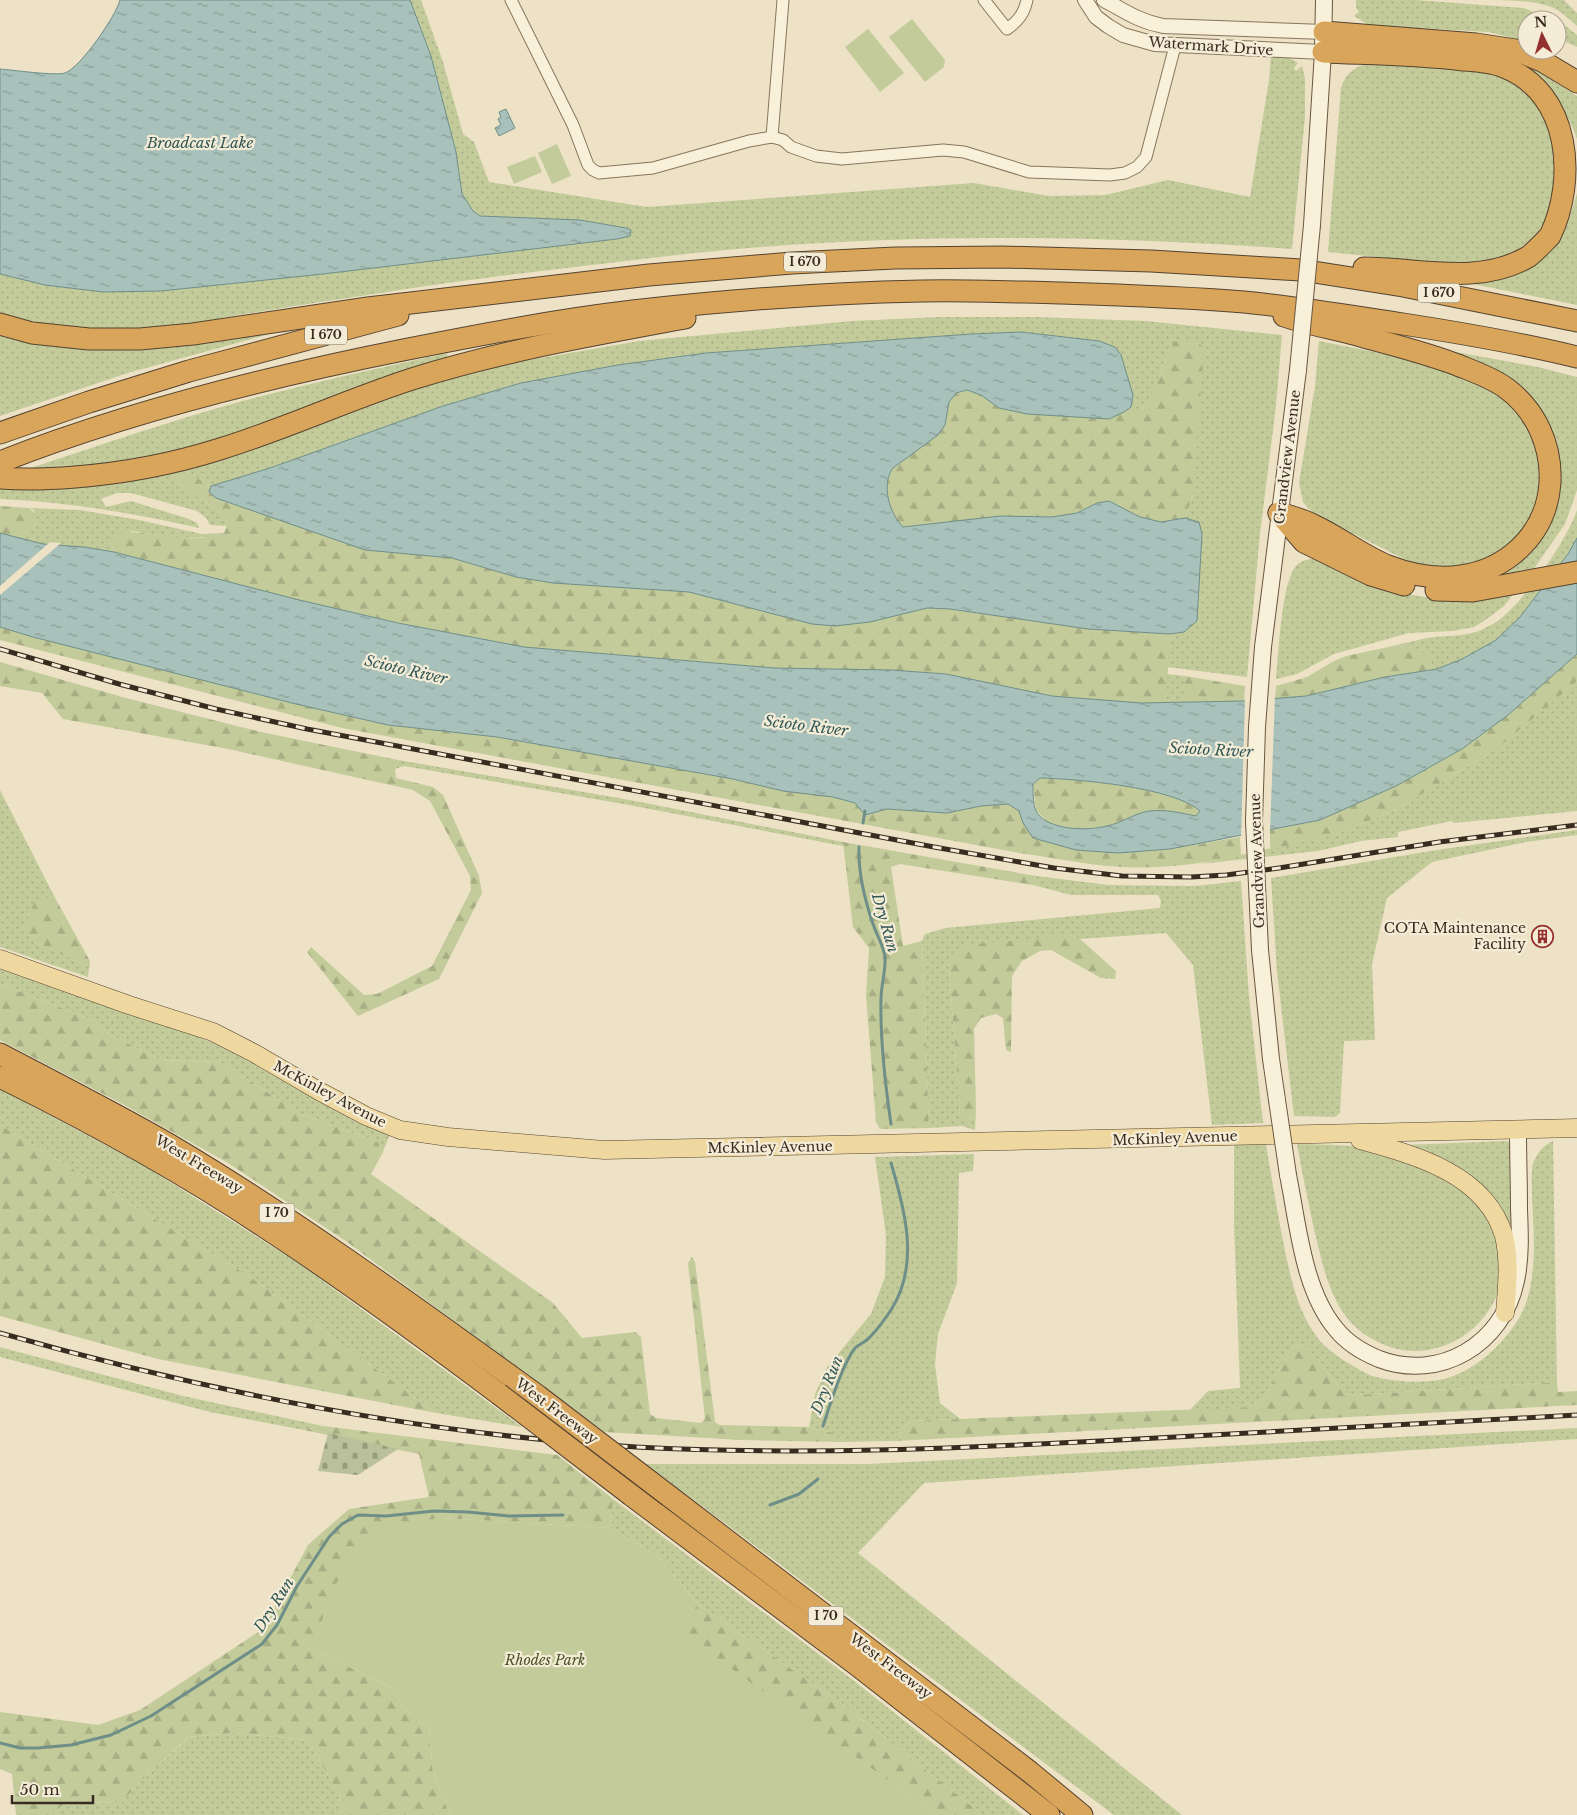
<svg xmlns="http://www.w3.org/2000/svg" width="1577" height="1815" font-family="'Libre Baskerville',serif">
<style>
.grass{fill:url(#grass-dots)}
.forest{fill:url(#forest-firs)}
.cemetery{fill:url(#cemetery-stones)}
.park{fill:#c3cb9a}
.water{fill:url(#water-ripples);stroke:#6e8f88;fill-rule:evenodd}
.pier{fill:#ede2c6}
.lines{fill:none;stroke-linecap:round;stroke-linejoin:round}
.stream{stroke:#6e8f88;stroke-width:3}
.minor-casing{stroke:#87755d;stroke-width:13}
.tertiary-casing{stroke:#87755d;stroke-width:16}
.secondary-casing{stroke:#695640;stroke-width:18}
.primary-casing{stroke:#564330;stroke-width:19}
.motorway-casing{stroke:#564330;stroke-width:23}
.minor{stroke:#f8f0d9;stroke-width:11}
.tertiary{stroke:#f8f0d9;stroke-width:14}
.secondary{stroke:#f8f0d9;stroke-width:16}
.primary{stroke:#eed8a0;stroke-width:18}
.motorway{stroke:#d8a55b;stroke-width:21}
.rail-casing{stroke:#382c20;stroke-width:5}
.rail{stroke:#f4ecd6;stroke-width:3;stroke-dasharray:9;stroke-linecap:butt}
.secondary-bridge-casing{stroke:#695640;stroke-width:18;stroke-linecap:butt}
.motorway-bridge-casing{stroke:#564330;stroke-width:23;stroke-linecap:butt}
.secondary-bridge{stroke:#f8f0d9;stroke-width:16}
.motorway-bridge{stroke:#d8a55b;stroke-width:21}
.labels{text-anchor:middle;stroke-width:4.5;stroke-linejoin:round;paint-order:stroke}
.shield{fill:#f4ecd6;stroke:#706657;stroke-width:1}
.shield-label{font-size:12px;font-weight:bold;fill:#382c20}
.street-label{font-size:14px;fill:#382c20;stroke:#f4ecd6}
.poi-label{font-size:14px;fill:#382c20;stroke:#f4ecd6;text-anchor:end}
.park-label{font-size:14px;font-style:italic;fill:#475427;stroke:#f4ecd6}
.water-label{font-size:15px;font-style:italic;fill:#305756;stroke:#f4ecd6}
</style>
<defs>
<pattern id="grass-dots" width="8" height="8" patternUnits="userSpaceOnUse" patternTransform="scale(1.25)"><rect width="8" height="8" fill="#c3cb9a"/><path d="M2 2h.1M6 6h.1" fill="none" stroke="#a8ae84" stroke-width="1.8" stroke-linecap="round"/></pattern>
<pattern id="forest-firs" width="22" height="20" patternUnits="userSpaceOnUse" patternTransform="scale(1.25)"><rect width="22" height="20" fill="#c3cb9a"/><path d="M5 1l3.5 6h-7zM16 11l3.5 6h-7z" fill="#a8ae84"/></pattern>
<pattern id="cemetery-stones" width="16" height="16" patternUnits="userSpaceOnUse" patternTransform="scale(1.25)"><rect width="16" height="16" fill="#bac099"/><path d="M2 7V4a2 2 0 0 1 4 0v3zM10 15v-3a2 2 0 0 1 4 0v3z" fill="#989c7c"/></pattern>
<pattern id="water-ripples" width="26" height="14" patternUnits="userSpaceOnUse" patternTransform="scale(1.25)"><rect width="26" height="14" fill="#a8c1ba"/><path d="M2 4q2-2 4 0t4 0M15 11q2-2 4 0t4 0" fill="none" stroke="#8a9d97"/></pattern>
</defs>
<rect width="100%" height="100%" fill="#ede2c6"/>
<g class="grass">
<path d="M410,0h11l22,62 20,72 11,8 15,40 158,25 327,-24 75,13 56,-1 63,-15 82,17 19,-117 2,-25 15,1 12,7 -4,5 2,3 6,-5 3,13v38l-13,132c-210,-15 -423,-17 -632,8 -93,11 -186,21 -279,36 -49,7 -99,15 -148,23 -34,6 -69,12 -104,13 -44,1 -86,-4 -129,-14v-41l45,11 58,7 58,-1 319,-75 -7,-5 -11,-17 -6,-42 -25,-96z"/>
<path d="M1356,0h60l107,8c7,2 12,4 13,12h-9v22l-38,-10 -108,-6 -12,-1 -15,-9 5,-4 -3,-5z"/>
<path d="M1497,0h67l13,13v13c-6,-5 -12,-11 -18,-15 -18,-11 -42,-10 -62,-11z"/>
<path d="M1547,16l7,1 23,18v12l-20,-9v-18h-13z"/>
<path d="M1507,59l29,11 41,26v43c-14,-42 -36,-55 -70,-80z"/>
<path d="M1376,62l106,8 34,11 39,39 5,84 -27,40 -16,9 -31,10h-48l-110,-11 13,-164c5,-17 18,-24 35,-26z"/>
<path d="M1577,193v112l-104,-21 -1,-5 92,-52 7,-14z"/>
<path d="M939,317h98l109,4 136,14 -6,71 -16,128 -13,143 -80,-10 3,-33 14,-2 15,-110 -14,-4 8,-23 -20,-152 -23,56 -10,12 -16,1 7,-5 -16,-60 -16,-6 -78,-9 -50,2 -265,19 -88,12 -97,18 -78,23 -173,62 -59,18 -28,-16 77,-24 173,-63 57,-16 149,-26 213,-20z"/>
<path d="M266,331v4l-138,38 -128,43v-82z"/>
<path d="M1319,341l80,16 57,16 53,26 28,42 6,40 -12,37 -18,23 -17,13 -14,7 -32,7 -30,-3 -16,-6 -88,-44 -8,-7 -5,-6 -4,-19 16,-97z"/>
<path d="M1450,351l88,16 39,10v113l-12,34 -34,49 -49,9 50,-39 22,-98z"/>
<path d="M447,353l1,6 -238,84 -71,18 -112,9 7,-3c69,-23 139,-47 209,-66 68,-18 136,-33 204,-48z"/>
<path d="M171,473l2,6 53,38 1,9 -17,-1 -4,-7 -9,-7 -66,-18h-14l-16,6 5,8 25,-6 58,18 8,4 2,5c-65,-15 -131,-26 -199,-29v-13c60,2 113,1 171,-13z"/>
<path d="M29,508l51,2 59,10 63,14 22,-1 -12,4 -35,1 -45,-7 -21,12 3,9 -30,-5 -41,-3 -24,-6 17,-15 -2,-13z"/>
<path d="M1577,510v28l-9,16 -47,63 -25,23 -34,19 -25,10 -8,1 3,-8 -23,-15 -16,-1c13,-3 27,-7 41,-9 14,-1 28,-1 42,-5 10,-4 22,-10 30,-18 24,-22 61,-74 71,-104z"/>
<path d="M1317,558l64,27 32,10 18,3 84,-6 -11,14 -20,15 -10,6 -21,4 -44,2 -75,21 -37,20 -21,5c3,-24 5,-101 22,-115 5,-4 12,-5 19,-6z"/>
<path d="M1167,674l18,2v26l-19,1z"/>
<path d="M1577,680v131l-123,12 -2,-2 -54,11v5l-37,4 -43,10 -118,13 140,-31 57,-24 98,-59z"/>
<path d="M398,760l232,40 213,42v4l-214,-41 -225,-39 -9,3z"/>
<path d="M0,790l54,106 -19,6 -11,27 12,14 50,22 4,-4 -2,16 -88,-30z"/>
<path d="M1577,830v5l-51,7 -94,20 -45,36 -15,66 3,76 -31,1 -4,72 -5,4 -41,-1 -17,-144 -6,-94 159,-27z"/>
<path d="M1036,876l73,9 86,1 46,-5 8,116 14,126 -51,2 -19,-160 -27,-32 -86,6 -10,-4 -118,19 -3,13 11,148 7,5 6,-2 3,-7 -1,19 -13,-4 -33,2 -7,-187 3,-7 20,-6 215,-20 1,-7 -3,-6h-87l-38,-10z"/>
<path d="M0,969l185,63 41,16 130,74 34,12 -8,20 -4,-12 -77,-28 -81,-52 -59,-2 -52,-26 -14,-13 -95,-37z"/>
<path d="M0,1089l143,76 157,99 222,163 -86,-14 -187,-137 -249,-151z"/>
<path d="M1506,1141l5,2 3,81h-10l-99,-79z"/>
<path d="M1553,1141l4,241 -200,13 -12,-1 -40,-50 -11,2 -8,10 -24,45 -12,6 -60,3 18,-19 32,-3 -6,-165v-78l32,-1c5,32 11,65 17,97 7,33 13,68 34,96 8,11 22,21 35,28 6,4 13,8 20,11 21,6 45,7 67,4 34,-5 73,-42 86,-74 16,-44 5,-94 7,-139 4,-13 9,-20 21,-26z"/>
<path d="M1297,1144c35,1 76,0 109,13 11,5 22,12 33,17 9,5 20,8 27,14 5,5 27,30 29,36 2,7 7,53 6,59 -12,47 -61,78 -108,65 -19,-6 -37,-17 -49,-34 -17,-25 -23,-56 -30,-85 -6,-28 -12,-56 -17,-85z"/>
<path d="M974,1154l-1,17 -14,2 -2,110 -19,51 -3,30 5,39 20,16 -48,2 -8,5 -8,15 -55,1 -8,-9 -24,-6 6,-33 13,-28 43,-52 14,-37 1,-42 -11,-78z"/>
<path d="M0,1347l183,49 140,30 -19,4 -94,-18 -210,-55z"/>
<path d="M1577,1428v11l-653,44 -66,70 324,262h-68l-468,-351h222z"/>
<path d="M613,1499l240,181 170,135h-40l-141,-111 -144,-100 -40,-48 -47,-28z"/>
<path d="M234,1733l73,7 32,53 2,22h-291l17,-13 54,1 19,-21 49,-45z"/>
</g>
<g class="forest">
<path d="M1179,339l14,1 11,7 -11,148 -8,23 -24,4 -21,-5 -31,-16 -12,2 -20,10 -25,4 -52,-1 -98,11c-13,-14 -21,-43 -9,-59l52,-43 4,-23 7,-9 11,-3 14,5 18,13 110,11 15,-7 17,-2 9,-11 23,-56z"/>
<path d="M183,470l28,16 -2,6 8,6 148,51 87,9 64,19 37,6 136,9 123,32 58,-2 57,-14 24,1 137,20 82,5 -4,69h-25l-89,-7 -106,-22 -55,-4 -117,-2 -250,-21 -126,-24 -103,-24 -181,-47 -3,-9 10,-11c35,-1 69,13 103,1l3,-7 -1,-9 -53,-38 -2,-6z"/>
<path d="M0,506l29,2 8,7 -1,8 -17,15 -19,-5z"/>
<path d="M0,627l33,10 355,88 109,12 236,42 50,12 50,6 22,6 10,11 22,-5 60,4 34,-7 27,-2 11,7 4,12 95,30 52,-4 70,-12 1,19c-44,9 -89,14 -134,10 -29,-3 -59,-9 -88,-13l-677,-125 -342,-88z"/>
<path d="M1393,646l16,1 20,8 3,7 -3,8 -44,7 -79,19 -31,3 1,-13 31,-9 25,-15 14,-6z"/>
<path d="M1577,654v26l-4,5 -78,65 -98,59 -57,24 -70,17v-20l50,-10 76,-34 66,-37 46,-34z"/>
<path d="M0,662l126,36 135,34 137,28 -3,9 1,9 37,9 10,8 36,81 3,17 -43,86 -81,37 -51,-64 4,-5 53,48 13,-1 55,-28 39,-76 -1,-14 -40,-75 -17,-11 -185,-41 -165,-30 -21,-26 -42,-7z"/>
<path d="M1185,676l60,10 -1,15 -59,1z"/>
<path d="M1040,778c38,1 132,9 160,33l-4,5 -19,-4 -46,4 -11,6 -14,5 -37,2 -21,-6 -12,-13 -3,-26z"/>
<path d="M843,842l193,34 -3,9 -133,-21 -9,3 12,79 19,-5 7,187 -49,1 -4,-7 -10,-126 3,-48 -16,-21z"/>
<path d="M54,896l36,65 -3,5 -51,-23 -13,-14 12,-28z"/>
<path d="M1070,935l10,4 36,32 -1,8 -14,-1 -50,-28 -11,1 -18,10 -10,15 -1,76 -5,-2 -3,-32 -7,-4 -15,4 -7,11 2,82 -3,7 -7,2 -6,-4 -11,-149 2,-13 14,-9z"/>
<path d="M0,984l95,37 14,13 52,26 59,2 81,52 77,28 4,12 -11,20 182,129 29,35 53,-6 6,5 9,77 6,4 45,5 4,-4 -17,-156 4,-6 3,5 20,160 5,3 88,2 25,6 8,9 -101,-2 -135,-8 -258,-190 -119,-79 -102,-57 -126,-66z"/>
<path d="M0,1125l249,151 187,137 -278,-54 -158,-43z"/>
<path d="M1305,1344l40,50 12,1 200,-13 1,10 19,-1v14l-681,36 8,-15 8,-5 338,-14 12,-6 24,-45 8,-10z"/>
<path d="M323,1426l234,29 56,44 -2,29 -169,-10 -127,132 77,38 11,19 26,21 4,44 17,43h-109l-2,-22 -32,-53 -73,-7 -46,4 -48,45 -19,21 -54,-1 -17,13h-34l-4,-41 -12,-5v-57l98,13 42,-15 123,-81 45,-84 41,-36 80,-12 -10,-43 -115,-24z"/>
<path d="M698,1604l144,100 141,111h-46l-261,-185z"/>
</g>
<path class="cemetery" d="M328,1433l70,16 -40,26 -40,-4z"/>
<g class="park">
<path d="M912,19l33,41 -1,7 -19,15 -36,-45z"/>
<path d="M868,29l36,44 -24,19 -35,-45z"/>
<path d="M557,144l14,32 -19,8 -14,-31z"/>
<path d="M535,156l7,16 -28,12 -7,-17z"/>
<path d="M442,1518l169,10 47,28 40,48 -21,26 260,185h-487l-17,-43 -4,-44 -26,-21 -11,-19 -77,-38 13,-54 46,-69z"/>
</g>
<g class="water">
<path d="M120,0h290l21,56 25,96 6,42 11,17 7,5 100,4 46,8 5,2 -1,6 -13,3 -294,35 -162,17 -58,1 -58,-7 -45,-11v-205c12,1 56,7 65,4 15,-5 51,-57 55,-73z"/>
<path d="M506,109l9,19 -16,8 -4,-8 6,-3 -3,-6 3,-2 -2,-5z"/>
<path d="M1021,332l78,9 16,6 6,8 12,40 -2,12 -7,5 -15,7 -82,-5 -28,-6 -18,-13 -14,-5 -11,3 -7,9 -4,23 -7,10 -45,33c-12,16 -4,45 10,59l97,-11 52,1 25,-4 20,-10 12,-2 31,16 21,5 24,-4 14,4 3,12 -5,87 -13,11 -14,2 -82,-5 -138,-20 -23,-1 -57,14 -35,4 -23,-2 -123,-32 -136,-9 -37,-6 -64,-19 -87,-8 -149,-52 -7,-6 2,-6 59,-18 173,-62 78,-23 97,-18 88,-12 265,-19z"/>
<path d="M0,533l43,11 41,3 30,5 181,47 103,24 126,24 250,21 117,2 55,4 106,22 89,7 103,-2 62,-5 79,-19 52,-8 25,-10 34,-19 24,-23 48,-63 9,-16v116l-69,61 -46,34 -66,37 -76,34 -150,29 -52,4 -42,-3 -43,-12 -10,-15 -4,-12 -11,-7 -27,2 -34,7 -60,-4 -22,6 -10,-12 -22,-6 -50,-6 -50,-12 -236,-42 -109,-12 -92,-21 -263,-67 -33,-10zM1040,778c37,1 133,9 160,33l-4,5c-15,-3 -31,-7 -46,-5 -16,2 -28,12 -43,15 -19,5 -60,5 -71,-15 -3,-7 -3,-20 -3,-27z"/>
</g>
<g class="pier">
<path d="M50,542l11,1 -61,52v-9z"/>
<path d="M1275,696l-5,136 -29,7 4,-140z"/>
</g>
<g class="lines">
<g class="stream">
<path d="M863,823l2,-12"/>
<path d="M859,847c-1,25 5,50 13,74 4,13 11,23 13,36 1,14 -4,28 -4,42 -1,42 4,84 10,125"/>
<path d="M823,1426c7,-21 19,-61 32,-78 4,-4 11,-6 15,-11 8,-8 15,-18 21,-27 29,-45 14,-100 0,-147"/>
<path d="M770,1505l29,-11 19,-15"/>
<path d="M0,1743l20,5h18l33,-3 40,-10 40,-19 111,-72 15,-19 20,-39 32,-49 13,-13 16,-9 28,1 48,-5 34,1 41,4 54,-1"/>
</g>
<defs>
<g id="minor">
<path d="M511,0l62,125 15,40 5,5 6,3 54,-5 96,-27 23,-4 11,3 8,7 25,9 26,3 101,-9 21,2 65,20 81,3 15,-2 12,-6 9,-10 29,-111"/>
<path d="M984,0l23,29c11,-8 17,-15 20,-29"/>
<path d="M772,137l11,-137"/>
</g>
<g id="tertiary">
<path d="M1085,0l11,17 12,9 15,9 32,9 168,8"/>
<path d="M1104,0c21,11 34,21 59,26l161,6"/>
</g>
<g id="secondary">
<path d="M1312,225l11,-173 1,-52"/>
<path d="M1263,647l35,-277"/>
<path d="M1260,950l11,109 6,41"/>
<path d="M1288,1175c10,49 15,115 48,154 11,14 26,23 43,30 61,23 124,-15 137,-78 5,-23 4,-48 3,-72 0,-26 -1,-53 -1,-79"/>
</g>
<g id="primary">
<path d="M0,959l129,46 84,27 41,21 65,38 47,25 34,14 48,7 156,13 973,-22"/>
<path d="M1360,1140c55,15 126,34 144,96 6,25 3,52 1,77"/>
</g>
<g id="motorway">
<path d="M1324,32l152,12 39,6 27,11 35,21"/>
<path d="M1323,52c47,2 94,2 140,8 13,1 29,2 41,7 67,26 73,113 46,169 -7,7 -14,15 -22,21 -50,29 -111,11 -164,11"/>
<path d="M0,324l32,9 57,6h51l53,-5 175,-26 281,-33 143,-12 103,-5 108,-1 148,4 150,9 102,16 174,35"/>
<path d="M0,433l89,-31 100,-31 209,-56"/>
<path d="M0,462c127,-50 268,-85 403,-112 76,-15 153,-30 230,-39 96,-11 192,-18 289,-20 45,-1 91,1 137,2 61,2 123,4 185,9 53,5 106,14 159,22 58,9 117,19 174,33"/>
<path d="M0,478c25,2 50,1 75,-1 50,-4 98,-13 145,-28 65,-20 127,-49 192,-70 89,-28 181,-44 273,-61"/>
<path d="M1279,513c11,3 22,6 32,11 27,12 50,31 77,42 41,16 89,17 125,-12 22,-18 35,-42 37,-71 2,-37 -14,-73 -44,-95 -15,-11 -34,-17 -51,-24 -30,-11 -60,-19 -91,-27 -27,-8 -54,-12 -80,-21"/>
<path d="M1279,513l25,29 67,33 33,10"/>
<path d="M1436,590l37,1 104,-19"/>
<path d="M0,1054c57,30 114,59 170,91 128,76 248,164 368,251"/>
<path d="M0,1077c91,45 181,94 266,151 80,52 157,109 233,166"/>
<path d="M631,1495l226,170 192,150"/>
<path d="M669,1496l361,276 52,43"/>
</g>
</defs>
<use href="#minor" class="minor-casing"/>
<use href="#tertiary" class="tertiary-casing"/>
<use href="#secondary" class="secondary-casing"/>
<use href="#primary" class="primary-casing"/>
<use href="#motorway" class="motorway-casing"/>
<use href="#minor" class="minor"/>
<use href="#tertiary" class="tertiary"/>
<use href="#secondary" class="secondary"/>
<use href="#primary" class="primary"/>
<use href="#motorway" class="motorway"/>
<defs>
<g id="rail">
<path d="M0,649l119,35 97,25 91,20 627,118 120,21 68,8 69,1 35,-2 53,-7 160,-26 138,-17"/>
<path d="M0,1333c208,59 420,101 636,114 167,9 335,1 502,-8 147,-8 293,-16 439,-24"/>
</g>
</defs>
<use href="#rail" class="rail-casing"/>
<use href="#rail" class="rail"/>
<defs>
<g id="secondary-bridge">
<path d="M1298,370l14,-145"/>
<path d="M1260,950l-6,-129 3,-94 6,-80"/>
<path d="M1277,1100l11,75"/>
</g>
<g id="motorway-bridge">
<path d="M499,1394l132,101"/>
<path d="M538,1396l131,100"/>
</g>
</defs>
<use href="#secondary-bridge" class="secondary-bridge-casing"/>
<use href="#motorway-bridge" class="motorway-bridge-casing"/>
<use href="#secondary-bridge" class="secondary-bridge"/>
<use href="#motorway-bridge" class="motorway-bridge"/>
</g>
<defs>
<symbol id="building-ring" viewBox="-11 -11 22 22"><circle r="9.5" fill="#f4ecd6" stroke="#94312f" stroke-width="1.5"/><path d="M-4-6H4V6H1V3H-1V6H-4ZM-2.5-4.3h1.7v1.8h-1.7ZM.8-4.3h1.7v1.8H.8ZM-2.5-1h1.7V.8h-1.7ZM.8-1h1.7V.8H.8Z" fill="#94312f"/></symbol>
</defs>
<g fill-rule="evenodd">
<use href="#building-ring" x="1530" y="924" width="25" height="25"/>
</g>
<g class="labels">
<g class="shield">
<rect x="784" y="252.5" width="42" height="19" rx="4"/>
<rect x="1418" y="283.5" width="42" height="19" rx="4"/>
<rect x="305" y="325.5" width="42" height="19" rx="4"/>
<rect x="259.5" y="1203.5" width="35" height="19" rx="4"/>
<rect x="808.5" y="1606.5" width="35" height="19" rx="4"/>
</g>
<g class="shield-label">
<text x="805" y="266">I 670</text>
<text x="1439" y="297">I 670</text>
<text x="326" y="339">I 670</text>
<text x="277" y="1217">I 70</text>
<text x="826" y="1620">I 70</text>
</g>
<g class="street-label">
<text transform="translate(1211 46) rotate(4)" y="5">Watermark Drive</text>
<text transform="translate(1287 457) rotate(-83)" y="5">Grandview Avenue</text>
<text transform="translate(1257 861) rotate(-92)" y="5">Grandview Avenue</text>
<text transform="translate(330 1094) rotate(28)" y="5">McKinley Avenue</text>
<text transform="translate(1175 1138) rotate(-2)" y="5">McKinley Avenue</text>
<text transform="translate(770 1147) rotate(-1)" y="5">McKinley Avenue</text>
<text transform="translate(199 1164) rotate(31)" y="5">West Freeway</text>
<text transform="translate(557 1411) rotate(37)" y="5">West Freeway</text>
<text transform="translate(891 1666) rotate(37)" y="5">West Freeway</text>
</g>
<g class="poi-label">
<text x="1526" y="933">COTA Maintenance<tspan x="1526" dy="16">Facility</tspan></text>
</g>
<g class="park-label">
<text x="545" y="1665">Rhodes Park</text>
</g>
<g class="water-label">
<text x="200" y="148">Broadcast Lake</text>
<text transform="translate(406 670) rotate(13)" y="5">Scioto River</text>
<text transform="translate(806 726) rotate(7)" y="5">Scioto River</text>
<text transform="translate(1211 750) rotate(3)" y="5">Scioto River</text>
<text transform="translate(885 923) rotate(74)" y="5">Dry Run</text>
<text transform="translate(827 1385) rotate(-68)" y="5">Dry Run</text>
<text transform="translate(274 1605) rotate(-58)" y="5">Dry Run</text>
</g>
</g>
<g transform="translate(1542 35) rotate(355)"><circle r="24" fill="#f4ecd6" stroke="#a99f8d"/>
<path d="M0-4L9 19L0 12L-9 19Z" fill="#94312f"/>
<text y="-8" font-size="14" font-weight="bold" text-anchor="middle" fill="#382c20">N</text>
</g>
<path d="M12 1795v8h81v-8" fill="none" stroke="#382c20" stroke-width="2.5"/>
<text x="20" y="1795" font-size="15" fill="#382c20" stroke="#f4ecd6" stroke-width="4" paint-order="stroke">50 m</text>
</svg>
